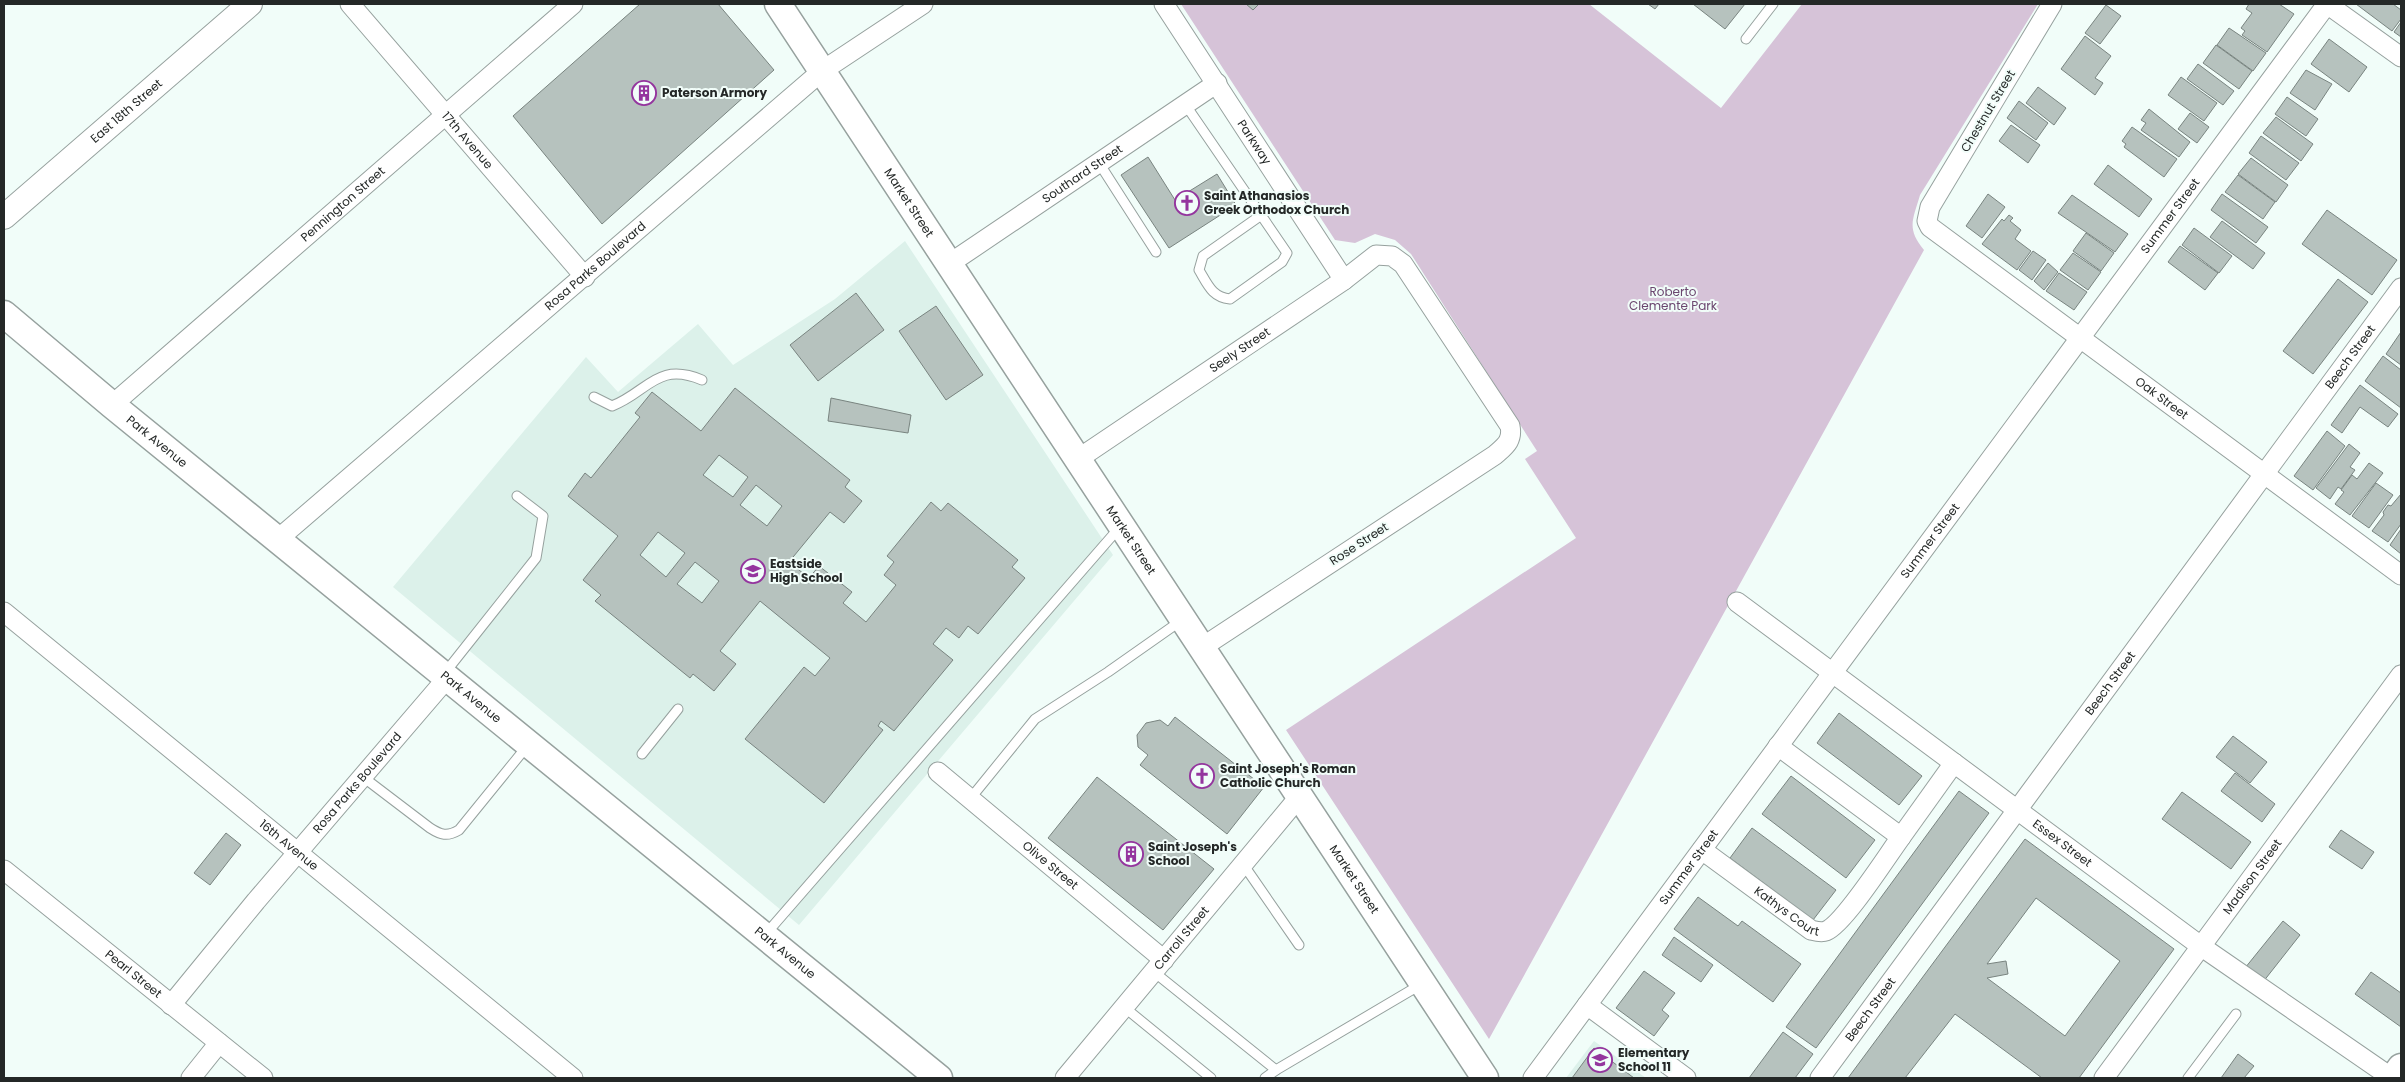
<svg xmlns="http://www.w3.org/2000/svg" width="2405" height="1082" font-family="Poppins,sans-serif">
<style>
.built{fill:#dcf1ea}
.green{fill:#d6c3d8}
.building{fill:#b6c2be;stroke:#798480;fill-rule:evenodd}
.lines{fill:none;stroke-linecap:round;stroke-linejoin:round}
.service-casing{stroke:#96a19e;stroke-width:11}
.minor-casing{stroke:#96a19e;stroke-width:21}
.tertiary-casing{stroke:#96a19e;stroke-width:26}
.secondary-casing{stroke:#96a19e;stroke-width:29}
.service{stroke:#fff;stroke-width:9}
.minor{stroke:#fff;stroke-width:19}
.tertiary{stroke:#fff;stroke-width:24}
.secondary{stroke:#fff;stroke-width:26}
.labels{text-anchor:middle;stroke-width:4;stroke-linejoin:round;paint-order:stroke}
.poi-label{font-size:12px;font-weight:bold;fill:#242827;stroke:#f1fdf9;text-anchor:start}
.street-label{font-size:12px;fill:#242827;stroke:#f1fdf9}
.park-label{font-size:12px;fill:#6b466f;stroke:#f1fdf9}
</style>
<rect width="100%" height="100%" fill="#f1fdf9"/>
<g class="built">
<path d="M905,241l208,314 -314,370 -406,-338 193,-230 32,35 80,-68 35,41 102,-66z"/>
<path d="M1594,1041l52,37h-80z"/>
</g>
<path class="green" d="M1181,4h408l132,104 81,-104h236l-118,191c-7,25 -14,33 4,55l-435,789 -203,-309 290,-192 -51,-79 12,-8 -126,-197 -16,-14 -20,-6 -20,9 -20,-3z"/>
<g class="building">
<path d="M640,4h78l56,66 -172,154 -89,-108z"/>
<path d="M1246,4h13l-6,6z"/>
<path d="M1648,4h11l-4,5z"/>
<path d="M1693,4h52l-20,25z"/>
<path d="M2249,4h30l15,10 -27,38 -25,-17 3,-4 -4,-3 11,-15 -6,-4z"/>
<path d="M2356,4h37l8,6v9l-9,12z"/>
<path d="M2106,5l15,11 -21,28 -15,-11z"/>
<path d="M2401,22v15l-7,-5z"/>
<path d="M2229,28l37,25 -13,18 -36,-26z"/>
<path d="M2085,36l26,20 -16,22 8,5 -8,12 -34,-26z"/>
<path d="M2329,39l38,28 -18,25 -38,-28z"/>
<path d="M2216,45l36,26 -13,18 -36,-26z"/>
<path d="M2198,64l36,27 -11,14 -36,-26z"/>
<path d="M2306,70l26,14 -17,26 -25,-17z"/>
<path d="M2181,77l36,26 -13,18 -36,-26z"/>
<path d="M2038,87l28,21 -12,17 -28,-22z"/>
<path d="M2287,97l31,22 -12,17 -31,-22z"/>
<path d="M2019,101l29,22 -12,17 -29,-22z"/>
<path d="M2149,109l41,33 -11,15 -38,-27 5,-7 -5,-3z"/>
<path d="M2190,113l19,14 -12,16 -19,-14z"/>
<path d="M2276,117l37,27 -12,17 -38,-28z"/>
<path d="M2011,125l29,20 -12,18 -29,-22z"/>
<path d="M2132,127l45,32 -13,18 -40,-30 2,-3 -4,-3z"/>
<path d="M2261,136l38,27 -13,17 -37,-27z"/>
<path d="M1148,157l27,43 42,-26 19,31 -67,43 -48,-73z"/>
<path d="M2251,158l37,27 -12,17 -38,-28z"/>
<path d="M2108,165l44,34 -13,18 -45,-33z"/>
<path d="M2238,175l37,27 -12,17 -38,-27z"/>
<path d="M1988,194l17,13 -23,31 -16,-12z"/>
<path d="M2222,194l46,33 -12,16 -45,-33z"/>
<path d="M2072,195l56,39 -13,18 -57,-39z"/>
<path d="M2327,210l70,50 -25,35 -70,-51z"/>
<path d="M2009,215l4,3 -3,3 11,9 -6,9 16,12 -14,19 -35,-26 20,-25 2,2z"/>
<path d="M2222,221l43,32 -12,16 -43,-32z"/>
<path d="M2194,228l38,28 -13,17 -37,-28z"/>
<path d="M2086,233l28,20 -13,18 -28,-20z"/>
<path d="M2180,246l38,27 -13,17 -37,-28z"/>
<path d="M2033,251l13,9 -14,20 -13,-10z"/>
<path d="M2073,253l28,19 -13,18 -28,-20z"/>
<path d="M2048,263l10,9 -14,18 -10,-9z"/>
<path d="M2059,273l28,19 -13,18 -28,-19z"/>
<path d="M2338,279l30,23 -55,72 -30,-23z"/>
<path d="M856,293l28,37 -66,51 -28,-36z"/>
<path d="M936,306l47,69 -37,25 -47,-69z"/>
<path d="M2401,332v33l-15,-11z"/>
<path d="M2383,356l18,14v38l-36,-27z"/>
<path d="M2360,385l38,29 -10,13 -28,-20 -18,26 -11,-8z"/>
<path d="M735,388l115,92 -5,7 17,14 -18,22 -14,-11 -41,50 20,16 10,-12 33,26 -9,11 23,19 30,-37 -12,-10 10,-13 -7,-6 44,-54 10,9 7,-8 70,57 -6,7 13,11 -47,56 -10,-8 -9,12 -13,-10 -13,16 20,16 -59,71 -13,-10 -3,5 5,4 -59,73 -79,-64 59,-72 11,9 15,-18 -70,-57 -40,50 16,13 -22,27 -21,-17 -3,4 -95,-77 6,-6 -18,-15 35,-44 -50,-40 17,-23 6,5 49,-61 -5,-4 17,-21 49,39zM719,455l29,22 -15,20 -30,-22zM756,485l26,21 -15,20 -27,-21zM658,532l27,21 -19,24 -26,-22zM695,562l24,19 -17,22 -25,-19z"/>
<path d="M831,398l80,17 -3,18 -80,-12z"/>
<path d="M2327,431l18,15 -32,44 -19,-14z"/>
<path d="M2349,444l11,9 -10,14 5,3 -14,19 -3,-2 -8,12 -14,-11z"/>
<path d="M2369,463l14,10 -33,42 -15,-11 9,-12 -3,-2 11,-15 5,4z"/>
<path d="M2376,483l17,12 -24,33 -17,-12z"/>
<path d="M2401,494v30l-13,18 -16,-11 12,-16 -1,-3 5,-7 3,1z"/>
<path d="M2401,529v25l-11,-9z"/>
<path d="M1839,713l83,63 -23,29 -82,-62z"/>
<path d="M1175,717l89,70 -37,47 -87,-69 8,-10 -10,-8 -1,-12 9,-12 14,-3 8,6z"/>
<path d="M2233,736l34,26 -17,21 -34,-26z"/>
<path d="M2235,773l40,31 -13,18 -41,-31z"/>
<path d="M1791,776l84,64 -29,38 -84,-64z"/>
<path d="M1097,777l117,92 -51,61 -115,-92z"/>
<path d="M1959,791l30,22 -173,235 -30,-21z"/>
<path d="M2182,792l69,50 -20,27 -69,-50z"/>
<path d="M1752,828l84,62 -23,30 -83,-62z"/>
<path d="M2341,830l33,22 -12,17 -33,-22z"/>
<path d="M226,833l15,12 -31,40 -16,-12z"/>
<path d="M2025,839l149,110 -95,129h-37l-87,-64 -50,64h-57zM2036,898l84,63 -55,75 -78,-58 21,-4 -2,-13 -19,3z"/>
<path d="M1698,897l40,29 4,-5 59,43 -28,38 -99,-73z"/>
<path d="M2283,921l17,14 -37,47 -18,-14z"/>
<path d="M1674,937l39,28 -12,17 -39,-27z"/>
<path d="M1644,971l31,22 -13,17 7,6 -15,20 -38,-28z"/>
<path d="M2371,972l30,21v34l-46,-33z"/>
<path d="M1783,1032l30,22 -18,24h-46z"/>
<path d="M1594,1048l40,30h-62z"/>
<path d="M2238,1054l16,12 -10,12h-23z"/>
</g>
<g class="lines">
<defs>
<g id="service">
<path d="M1746,39l27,-35"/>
<path d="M1185,104l102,149 -5,9 -52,37c-18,-2 -22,-14 -31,-29l4,-14 57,-40"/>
<path d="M1099,163l57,89"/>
<path d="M594,397l18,9c36,-14 45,-45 90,-26"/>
<path d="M444,674l92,-116 7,-42 -26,-20"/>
<path d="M642,754l36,-45"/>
<path d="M363,777l67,51c11,7 17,9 29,2l69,-85"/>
<path d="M970,799l65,-80 73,-47 74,-52"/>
<path d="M1243,864l56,81"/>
<path d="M765,935l354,-407"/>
<path d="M1154,972l122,98"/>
<path d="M1124,1007l87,71"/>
<path d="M1265,1078l11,-8 144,-85"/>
<path d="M2188,1078l48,-64"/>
</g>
<g id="minor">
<path id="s1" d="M350,4l235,273"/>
<path id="s2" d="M1164,4l180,276"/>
<path id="s3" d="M2052,4l-122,203 -3,14 3,6 471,348"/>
<path d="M2327,4l74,53"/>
<path id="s4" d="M949,264l268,-181"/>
<path id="s5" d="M112,405l461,-401"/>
<path id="s6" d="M1078,459l266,-179 32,-25 16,1 11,8 107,162c3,15 -5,20 -15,29l-294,193"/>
<path id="s7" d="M277,540l545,-469 101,-67"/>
<path id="s8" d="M1737,602l465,345 190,131"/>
<path id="s9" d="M4,612l569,466"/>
<path id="s10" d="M938,772l226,188"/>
<path d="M1901,837l53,-74"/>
<path id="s11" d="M1702,850l109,80c4,1 10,3 15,1 18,-7 61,-75 75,-94l-123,-91"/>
<path id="s12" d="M4,870l259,208"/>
<path id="s13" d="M171,1005l85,-104 192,-224"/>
<path d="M1587,1005l99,73"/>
<path d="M191,1078l28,-35"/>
<path id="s14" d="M1065,1078l234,-281"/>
<path id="s15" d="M1533,1078l794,-1074"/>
<path id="s16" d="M1820,1078l581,-790"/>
<path id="s17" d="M2104,1078l297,-403"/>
</g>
<g id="tertiary">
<path id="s18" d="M4,217l246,-213"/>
</g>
<g id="secondary">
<path id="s19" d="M778,4l707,1074"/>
<path id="s20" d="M4,314l108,91 827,673"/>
<path d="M2393,1078l8,-11"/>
</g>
</defs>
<use href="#service" class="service-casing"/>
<use href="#minor" class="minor-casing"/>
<use href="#tertiary" class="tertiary-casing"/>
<use href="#secondary" class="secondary-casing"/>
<use href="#service" class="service"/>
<use href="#minor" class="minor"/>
<use href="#tertiary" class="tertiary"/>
<use href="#secondary" class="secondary"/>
</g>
<defs>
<symbol id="building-ring" viewBox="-11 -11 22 22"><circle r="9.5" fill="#f1fdf9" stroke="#94359e" stroke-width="1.5"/><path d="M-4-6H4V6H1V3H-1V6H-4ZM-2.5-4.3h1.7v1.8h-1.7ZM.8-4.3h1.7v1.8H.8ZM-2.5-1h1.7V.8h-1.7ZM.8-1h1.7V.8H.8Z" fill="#94359e"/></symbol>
<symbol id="church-ring" viewBox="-11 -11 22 22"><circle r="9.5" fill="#f1fdf9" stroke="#94359e" stroke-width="1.5"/><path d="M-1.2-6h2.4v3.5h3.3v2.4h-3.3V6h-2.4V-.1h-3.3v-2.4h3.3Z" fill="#94359e"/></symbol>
<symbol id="school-ring" viewBox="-11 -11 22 22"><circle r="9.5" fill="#f1fdf9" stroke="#94359e" stroke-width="1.5"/><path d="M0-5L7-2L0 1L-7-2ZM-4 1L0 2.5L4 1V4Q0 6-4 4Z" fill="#94359e"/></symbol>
</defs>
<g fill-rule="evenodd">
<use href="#building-ring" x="630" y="79" width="28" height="28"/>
<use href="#church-ring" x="1173" y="189" width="28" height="28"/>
<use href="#school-ring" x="739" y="557" width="28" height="28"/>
<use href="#church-ring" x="1188" y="762" width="28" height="28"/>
<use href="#building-ring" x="1117" y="840" width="28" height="28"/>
<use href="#school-ring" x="1586" y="1046" width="28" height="28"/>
</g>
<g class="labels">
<g class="poi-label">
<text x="662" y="97">Paterson Armory</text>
<text x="1204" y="200">Saint Athanasios<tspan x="1204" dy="14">Greek Orthodox Church</tspan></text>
<text x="770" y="568">Eastside<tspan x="770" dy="14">High School</tspan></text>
<text x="1220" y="773">Saint Joseph's Roman<tspan x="1220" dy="14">Catholic Church</tspan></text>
<text x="1148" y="851">Saint Joseph's<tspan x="1148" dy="14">School</tspan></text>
<text x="1618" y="1057">Elementary<tspan x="1618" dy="14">School 11</tspan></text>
</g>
<g class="street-label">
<text dy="4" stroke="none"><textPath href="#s18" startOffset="162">East 18th Street</textPath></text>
<text transform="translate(1988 111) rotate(-59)" y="4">Chestnut Street</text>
<text dy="4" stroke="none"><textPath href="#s1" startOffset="180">17th Avenue</textPath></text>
<text dy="4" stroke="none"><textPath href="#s2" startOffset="165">Parkway</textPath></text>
<text dy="4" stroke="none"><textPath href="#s4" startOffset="161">Southard Street</textPath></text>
<text dy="4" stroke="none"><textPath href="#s19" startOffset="238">Market Street</textPath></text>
<text dy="4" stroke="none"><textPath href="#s5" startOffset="306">Pennington Street</textPath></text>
<text dy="4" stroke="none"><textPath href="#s15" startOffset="1072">Summer Street</textPath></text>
<text dy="4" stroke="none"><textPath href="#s7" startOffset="420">Rosa Parks Boulevard</textPath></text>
<text dy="4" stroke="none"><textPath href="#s6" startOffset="195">Seely Street</textPath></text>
<text dy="4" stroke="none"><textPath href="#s16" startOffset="895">Beech Street</textPath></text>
<text dy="4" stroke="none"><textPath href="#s3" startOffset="546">Oak Street</textPath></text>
<text dy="4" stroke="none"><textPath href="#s20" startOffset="199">Park Avenue</textPath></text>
<text dy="4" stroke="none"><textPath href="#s19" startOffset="642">Market Street</textPath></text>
<text dy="4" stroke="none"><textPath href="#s15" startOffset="668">Summer Street</textPath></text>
<text transform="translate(1359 544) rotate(-33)" y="4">Rose Street</text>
<text dy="4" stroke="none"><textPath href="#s16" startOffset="490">Beech Street</textPath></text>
<text dy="4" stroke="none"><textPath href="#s20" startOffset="604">Park Avenue</textPath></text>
<text dy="4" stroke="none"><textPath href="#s13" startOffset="290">Rosa Parks Boulevard</textPath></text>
<text dy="4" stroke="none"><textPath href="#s8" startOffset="405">Essex Street</textPath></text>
<text dy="4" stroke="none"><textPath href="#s9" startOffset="368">16th Avenue</textPath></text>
<text dy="4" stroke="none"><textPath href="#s10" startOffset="146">Olive Street</textPath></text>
<text dy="4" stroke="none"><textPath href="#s15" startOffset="262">Summer Street</textPath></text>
<text dy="4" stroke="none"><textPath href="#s17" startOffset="250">Madison Street</textPath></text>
<text dy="4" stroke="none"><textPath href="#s19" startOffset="1048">Market Street</textPath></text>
<text dy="4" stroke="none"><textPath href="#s11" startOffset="105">Kathys Court</textPath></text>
<text dy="4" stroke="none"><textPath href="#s14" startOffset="182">Carroll Street</textPath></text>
<text dy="4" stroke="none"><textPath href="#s20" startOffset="1009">Park Avenue</textPath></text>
<text dy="4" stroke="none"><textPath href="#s12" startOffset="166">Pearl Street</textPath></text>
<text dy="4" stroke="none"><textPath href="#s16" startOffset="85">Beech Street</textPath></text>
</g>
<g class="park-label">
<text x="1673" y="296">Roberto<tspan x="1673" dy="14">Clemente Park</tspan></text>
</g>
</g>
<rect width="2405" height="1082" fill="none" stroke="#242827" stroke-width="10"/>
</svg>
